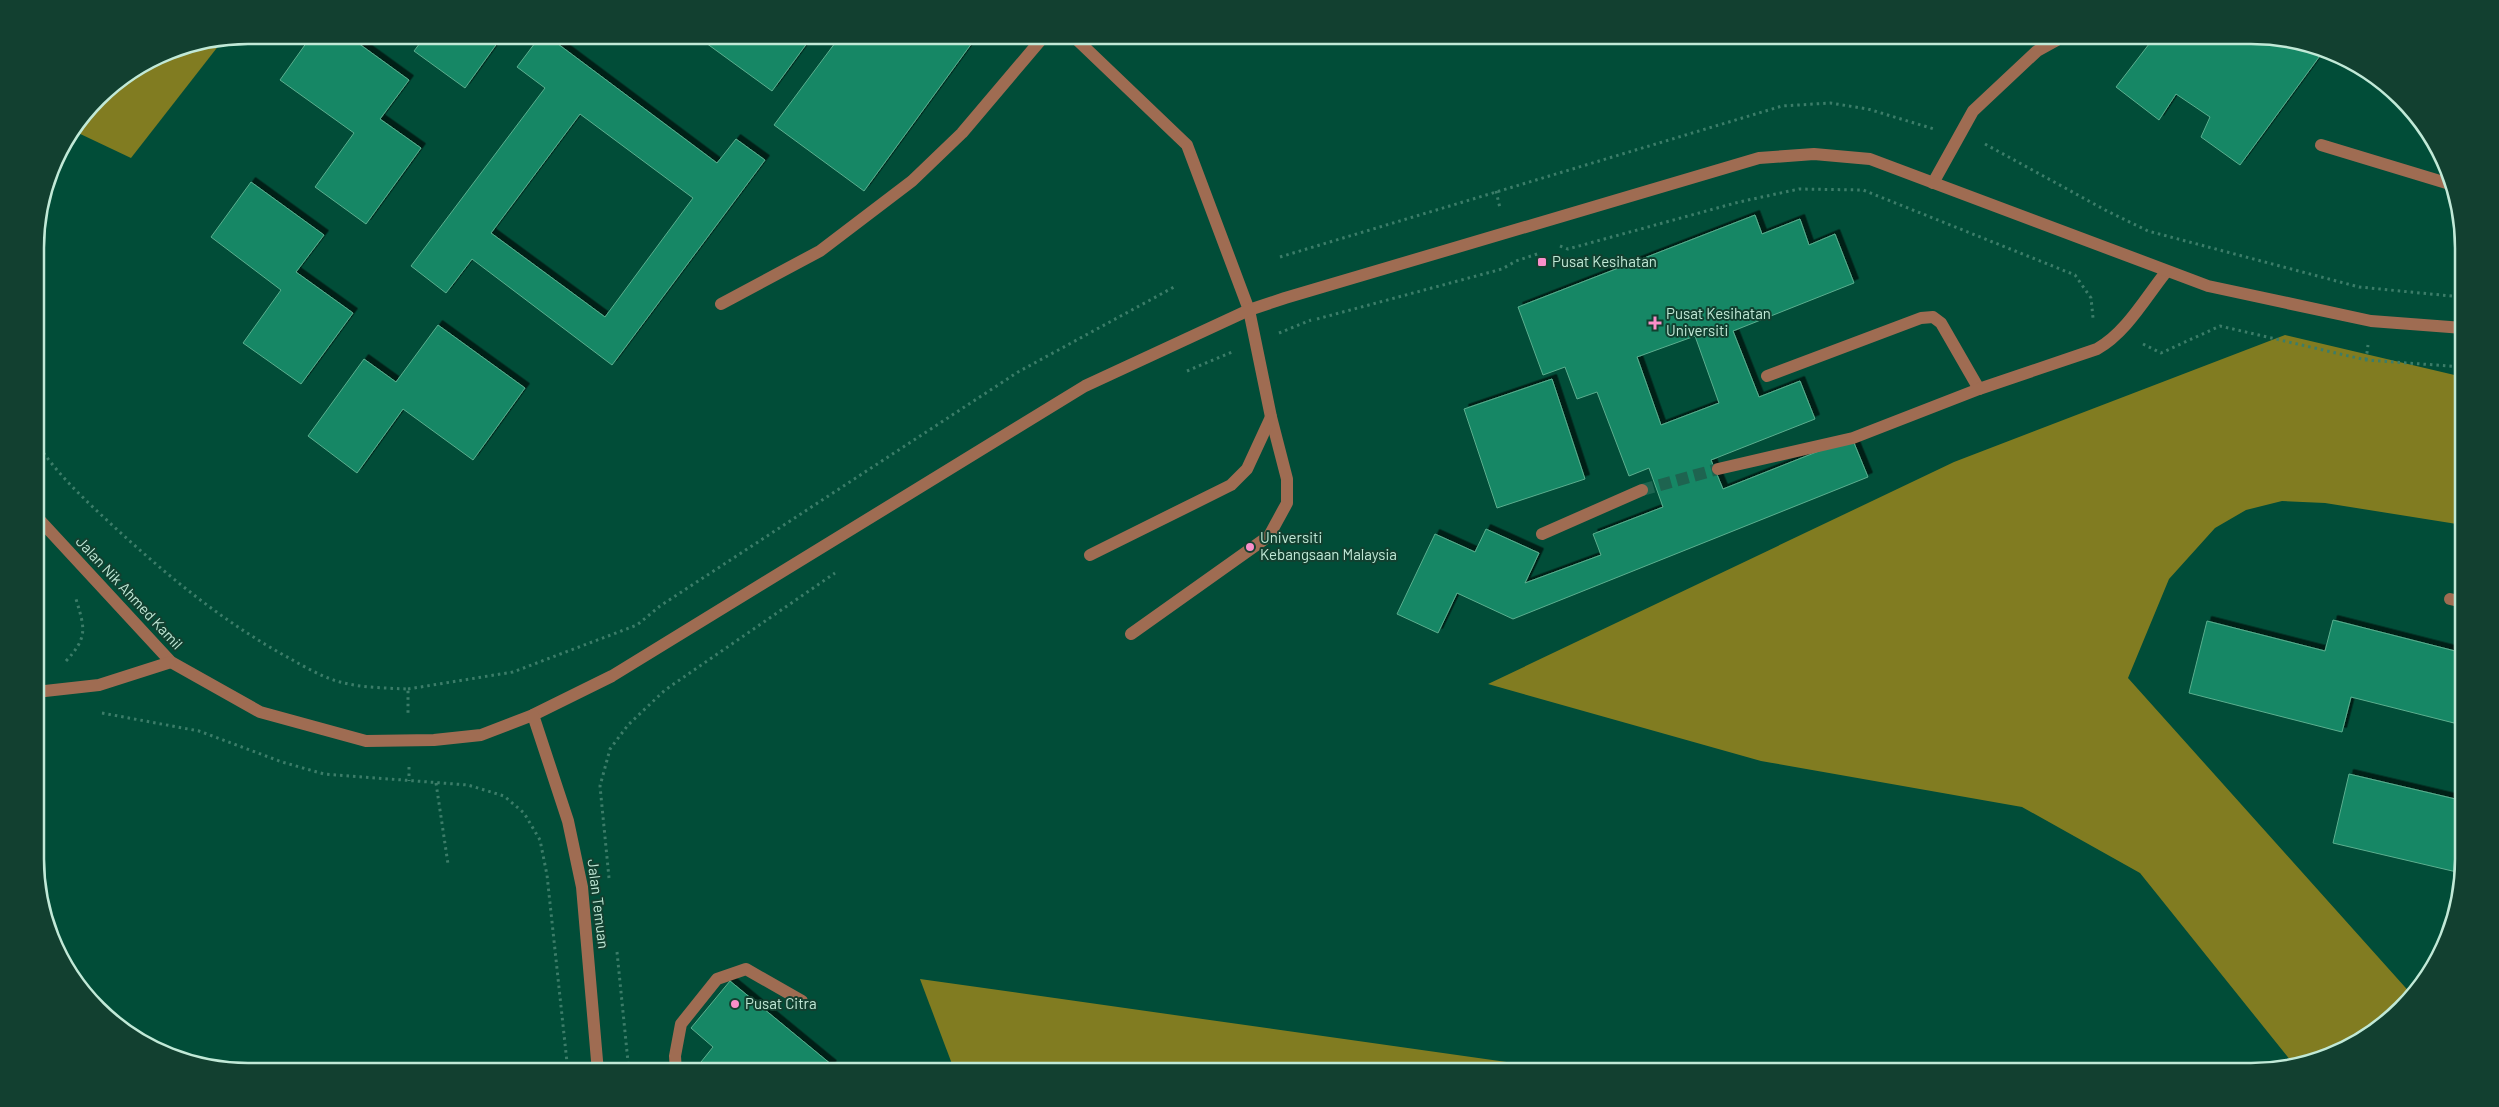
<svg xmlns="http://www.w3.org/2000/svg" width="2499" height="1107" font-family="Barlow,sans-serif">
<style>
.forest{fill:#817c21}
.building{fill:#138765;stroke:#5caf8f;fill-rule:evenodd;filter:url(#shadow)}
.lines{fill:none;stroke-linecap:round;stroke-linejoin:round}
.minor-tunnel{stroke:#1e6450;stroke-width:12;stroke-dasharray:12 6;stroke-linecap:butt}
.path{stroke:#3c7d69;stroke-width:3;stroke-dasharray:2.5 4;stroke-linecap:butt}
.minor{stroke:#9f6c52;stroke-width:12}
.poi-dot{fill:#f98fca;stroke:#124030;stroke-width:2}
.labels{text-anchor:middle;stroke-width:4;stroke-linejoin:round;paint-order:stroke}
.poi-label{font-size:15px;fill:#c1e9d7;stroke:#124030;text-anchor:start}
.street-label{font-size:15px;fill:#c1e9d7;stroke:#124030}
.rim{fill:none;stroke:#c1e9d7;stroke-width:2.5}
</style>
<defs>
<filter id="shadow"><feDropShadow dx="4.5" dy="-4.5" stdDeviation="0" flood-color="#0009"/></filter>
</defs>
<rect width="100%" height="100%" fill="#014d38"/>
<g class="forest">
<path d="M223,40l-92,118 -57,-27 33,-43 60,-37z"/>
<path d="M2285,335l178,42v148l-138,-22 -43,-2 -36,9 -31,18 -46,51 -41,99 285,318 -43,40 -50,25 -25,5 -155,-193 -118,-66 -261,-46 -273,-77 466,-222z"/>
<path d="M920,979l657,93h-622z"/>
</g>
<g class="building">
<path d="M312,35h35l62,45 -29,39 41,29 -55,76 -51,-37 39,-54 -74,-53z"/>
<path d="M426,35h77l-38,53 -51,-37z"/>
<path d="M541,35h5l171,128 19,-24 29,21 -153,205 -140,-106 -26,34 -35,-27 134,-178 -28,-21zM580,114l113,84 -88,119 -114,-84z"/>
<path d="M695,35h118l-41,56z"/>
<path d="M841,35l136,1 -113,155 -90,-66z"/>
<path d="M1289,35h19l-6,9z"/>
<path d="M2156,35h95l65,13 6,5 -82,112 -39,-28 9,-20 -34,-23 -17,26 -43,-33z"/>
<path d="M251,182l73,53 -28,37 57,41 -52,71 -58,-41 38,-53 -70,-53z"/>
<path d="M1755,215l7,19 38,-15 9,26 26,-11 19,49 -121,48 26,66 41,-16 15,38 -104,41 12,29 129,-51 16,39 -355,142 -56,-26 -19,40 -41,-19 38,-80 40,18 11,-23 53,24 -14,30 76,-28 -8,-21 70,-27 -14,-39 -20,8 -32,-84 -20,7 -12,-32 -22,8 -25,-68zM1695,336l24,67 -58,22 -24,-68z"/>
<path d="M438,325l87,63 -52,72 -70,-51 -46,64 -49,-37 56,-77 32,23z"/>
<path d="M1552,379l33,100 -88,29 -33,-99z"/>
<path d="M2333,620l130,33 1,49 -6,22 -107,-27 -9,35 -153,-39 18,-72 118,30z"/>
<path d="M2349,774l115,27v59l-8,37 5,-24 -128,-30z"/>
<path d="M730,981l102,84 -6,7h-133l20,-25 -22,-19z"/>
</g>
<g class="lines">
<path class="minor-tunnel" d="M1642,490l76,-21"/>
<g class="path">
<path d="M1985,144l122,67 41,20 211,56 103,10"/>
<path d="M1496,191l4,17"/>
<path d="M1560,246l8,3 171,-47 60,-13 64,1 212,85 16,23 2,20"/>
<path d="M1280,257l502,-151 48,-3 38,6 66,20"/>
<path d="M1317,319l185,-50 14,-8 24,-8"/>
<path d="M1279,333l32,-13"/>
<path d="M2143,344l18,9 59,-27 146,34 97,7"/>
<path d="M2366,360l2,-15"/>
<path d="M1187,371l45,-19"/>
<path d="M36,442c20,31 47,56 74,81 55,51 113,99 179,135 16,9 33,19 51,24 22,6 46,6 68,7v26"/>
<path d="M66,661c22,-24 19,-32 10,-62"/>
<path d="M408,689l105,-17 124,-47 23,-19 358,-234 156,-85"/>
<path d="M102,713l97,18 83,31 42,12 144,11 36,11 20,17 16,27 7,35 21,197"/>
<path d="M409,767v14"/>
<path d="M436,783l12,81"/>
<path d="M609,878l-9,-92 10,-37 18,-24 37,-35 170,-117"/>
<path d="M617,952l12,120"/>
</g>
<g class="minor">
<path d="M1072,35l115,110 62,165 22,107 16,62v24l-18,33 -138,98"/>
<path d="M2321,145l132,40"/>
<path d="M1933,183l40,-72 64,-60 29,-16"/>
<path d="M721,304l99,-53 92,-70 50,-48 83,-98"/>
<path d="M1767,376l154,-58 12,-1 8,6 38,66"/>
<path d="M1718,469l135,-31 126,-49 118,-40c29,-16 49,-52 69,-77"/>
<path d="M36,516l135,146 89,50 106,29 68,-1 47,-5 52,-20 79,-39 473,-290 164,-76 36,-12 474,-140 55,-4 56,5 338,127 163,35 92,7"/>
<path d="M1542,534l100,-44"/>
<path d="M1090,555l141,-70 16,-16 24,-52"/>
<path d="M2450,599l13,3"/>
<path d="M36,692l63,-7 72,-23"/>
<path d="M533,715l35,106 14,66 16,185"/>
<path d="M676,1072l-1,-16 6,-32 36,-45 29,-10 56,32"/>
</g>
</g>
<g class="poi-dot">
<rect x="1537" y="257" width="10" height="10" rx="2.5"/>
<path d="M1652.5 315.5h5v5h5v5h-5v5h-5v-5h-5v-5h5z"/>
<circle cx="1250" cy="547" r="5"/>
<circle cx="735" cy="1004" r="5"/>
</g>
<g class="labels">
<g class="poi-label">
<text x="1552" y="267">Pusat Kesihatan</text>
<text x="1666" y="319">Pusat Kesihatan<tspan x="1666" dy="17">Universiti</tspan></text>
<text x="1260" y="543">Universiti<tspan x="1260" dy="17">Kebangsaan Malaysia</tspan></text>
<text x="745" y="1009">Pusat Citra</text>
</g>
<g class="street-label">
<text transform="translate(129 593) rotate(47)" y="5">Jalan Nik Ahmed Kamil</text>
<text transform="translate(598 904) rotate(83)" y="5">Jalan Temuan</text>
</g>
</g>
<path d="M0 0H2499V1107H0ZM248 44H2251A204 204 0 0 1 2455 248V859A204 204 0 0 1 2251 1063H248A204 204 0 0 1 44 859V248A204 204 0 0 1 248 44Z" fill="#124030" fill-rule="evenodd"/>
<path class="rim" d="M248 44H2251A204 204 0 0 1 2455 248V859A204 204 0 0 1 2251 1063H248A204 204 0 0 1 44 859V248A204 204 0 0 1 248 44Z"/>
</svg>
